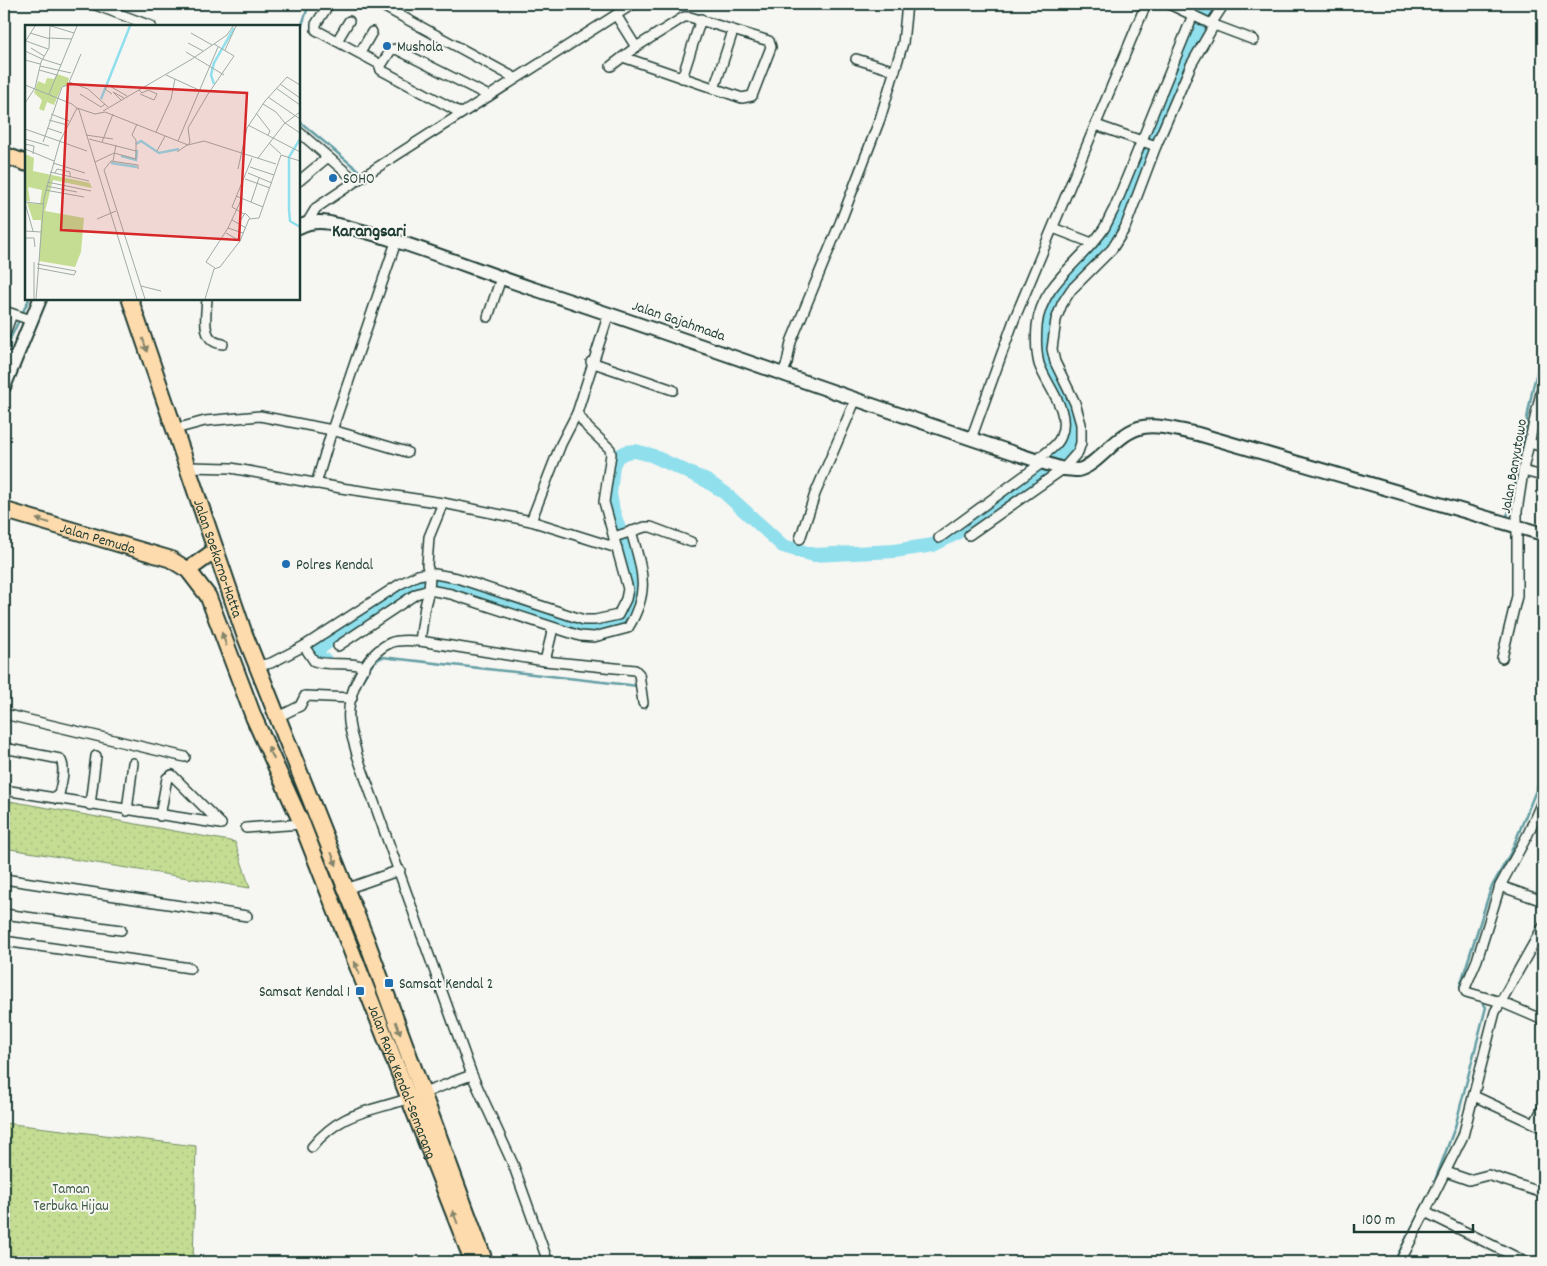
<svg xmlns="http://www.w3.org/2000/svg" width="1547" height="1266" font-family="Dekko,sans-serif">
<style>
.grass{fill:url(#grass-dots);stroke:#728d64}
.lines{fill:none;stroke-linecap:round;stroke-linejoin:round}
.stream{stroke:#639ea3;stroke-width:2.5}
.river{stroke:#90dfed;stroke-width:14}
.street-casing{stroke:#1f3d34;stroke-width:12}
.secondary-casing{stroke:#1f3d34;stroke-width:16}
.highway-casing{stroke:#1f3d34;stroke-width:19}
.street{stroke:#f6f6f2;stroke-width:9}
.secondary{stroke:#f6f6f2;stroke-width:12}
.highway{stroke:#fedbac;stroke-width:15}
.oneway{fill:#83846a}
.poi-dot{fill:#1f6fb2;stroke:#f6f6f2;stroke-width:2}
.labels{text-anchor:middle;stroke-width:4;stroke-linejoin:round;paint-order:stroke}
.poi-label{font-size:15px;fill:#1f3d34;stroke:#f6f6f2;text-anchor:start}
.street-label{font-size:15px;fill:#1f3d34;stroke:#f6f6f2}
.park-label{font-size:15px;fill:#405d47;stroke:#f6f6f2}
.quarter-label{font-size:18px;font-weight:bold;fill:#1f3d34;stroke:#f6f6f2}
.inset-river{fill:none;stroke:#90dfed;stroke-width:2.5}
.inset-road{fill:none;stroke:#a0aca6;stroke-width:1}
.view{fill:#d62828;fill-opacity:0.15;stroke:#d62828;stroke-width:2.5}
.inset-edge{fill:none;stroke:#1f3d34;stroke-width:2.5}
</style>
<defs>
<pattern id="grass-dots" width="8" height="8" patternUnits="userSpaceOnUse" patternTransform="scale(1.25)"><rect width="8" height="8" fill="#c4dd93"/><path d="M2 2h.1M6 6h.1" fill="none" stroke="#a8bf7f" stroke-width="1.8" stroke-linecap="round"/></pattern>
</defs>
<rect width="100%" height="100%" fill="#f6f6f2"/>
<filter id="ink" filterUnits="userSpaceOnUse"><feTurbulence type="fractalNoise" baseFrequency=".02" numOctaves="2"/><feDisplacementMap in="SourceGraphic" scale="10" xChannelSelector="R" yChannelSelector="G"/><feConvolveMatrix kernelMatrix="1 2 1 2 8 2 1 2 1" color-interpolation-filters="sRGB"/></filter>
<g filter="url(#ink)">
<g class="grass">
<path d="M4,800l231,42 15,46 -246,-40z"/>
<path d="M4,1123l192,23 -3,116h-189z"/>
</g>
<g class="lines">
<g class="stream">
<path d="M299,34l10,-30"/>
<path d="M299,121l60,50"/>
<path d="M4,352l25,-53"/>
<path d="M1337,467l99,30"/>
<path d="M1506,518l4,-9 23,-122 10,-37"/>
<path d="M360,684l13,-21 9,-6 256,29"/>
<path d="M353,715l2,-17"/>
<path d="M1462,993l-2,-7 31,-98 20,-36 32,-79"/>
<path d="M1394,1262l39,-76 22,-59 31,-120 -5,-6"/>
</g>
<path class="river" d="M325,660l-8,-1 -4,-6c23,-16 89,-67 112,-70 17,-2 36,6 52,11 35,13 114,49 149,26l8,-30 -1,-20 -20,-59 -3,-17 3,-29 4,-8 9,-5 9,-1 16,4 56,26 18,12 58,53 31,9 80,-4 39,-6 22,-11 92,-64c61,-53 -13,-85 -1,-146 8,-40 45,-62 68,-94 13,-19 14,-42 24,-63 23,-55 44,-111 73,-163"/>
<defs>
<g id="street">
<path d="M93,4l58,22"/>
<path d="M329,4l-13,20v6l65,35"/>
<path d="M379,4l136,74"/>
<path d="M1169,4l40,19 45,17"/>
<path d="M616,15l20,32 48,-30h6l79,24 2,6 -19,49 -10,2 -119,-41"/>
<path d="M1211,24l13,-20"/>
<path d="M337,41l12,-20"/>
<path d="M360,53l12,-21"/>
<path d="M856,59l39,12"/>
<path d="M611,66l25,-19"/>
<path d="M682,78l19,-59"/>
<path d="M714,89l19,-58"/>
<path d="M461,113l-80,-43 -1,-3 11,-17 5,-1 93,47"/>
<path d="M1096,125l60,21"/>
<path d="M299,132l57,49"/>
<path d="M299,181l29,-24"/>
<path d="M307,223l9,-15 40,-27 277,-177"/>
<path d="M1053,228l39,15"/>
<path d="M207,299c-1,17 -7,43 16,45"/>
<path d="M4,311l27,9"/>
<path d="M488,317l13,-39"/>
<path d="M4,336l8,-22"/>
<path d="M4,355l12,4"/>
<path d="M591,362l82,28"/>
<path d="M782,374l5,-11 4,-21 49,-119 40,-104 23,-76 4,-39"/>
<path d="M175,429l30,-8 55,-5 72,14 75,22"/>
<path d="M971,439l43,-119 132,-316"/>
<path d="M1530,443l13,4"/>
<path d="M1037,460c8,-7 21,-14 24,-24 10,-26 -14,-49 -22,-72 -3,-12 -3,-25 -2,-38 4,-42 44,-64 66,-96 4,-6 7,-14 11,-21l79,-194"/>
<path d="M188,467l43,1 110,20 102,15 88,18 86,27"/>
<path d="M1523,471l20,5"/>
<path d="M316,484l16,-54 64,-188"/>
<path d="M531,521l30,-77 16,-31"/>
<path d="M969,535l94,-66 15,-17 3,-9v-19l-6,-21 -20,-41 -3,-13 4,-29 6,-16 9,-14 41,-41 13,-21 31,-82 35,-81 23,-40"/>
<path d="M614,537l31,-10h6l40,15"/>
<path d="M939,538l104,-76"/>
<path d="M800,539l15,-45 40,-93"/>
<path d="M420,641l5,-35 4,-16 1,-13 -3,-12 2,-28 14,-34"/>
<path d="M304,646l10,15c15,6 39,-1 51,7"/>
<path d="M338,646l78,-52 13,-4 22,4 129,42 14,1 34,-9c23,-38 14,-57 3,-97"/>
<path d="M1502,658l15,-62v-85l7,-46 19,-81"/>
<path d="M545,661l8,-33"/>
<path d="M262,665l9,-2 33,-17 96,-62 18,-9 11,-2 28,5 127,42h11l23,-5 8,-16 2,-10 -24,-87 7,-48 -1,-5 -22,-21 -11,-15 32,-100"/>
<path d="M4,714l181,43"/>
<path d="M282,715l18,-9 5,-10 47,2"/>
<path d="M4,748l56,11c7,9 0,29 -2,40"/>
<path d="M4,790l217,34"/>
<path d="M1543,799l-15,35 -28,52 -23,74 -12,28 1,4 35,10 42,18"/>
<path d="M90,805l6,-49"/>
<path d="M127,811l6,-48"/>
<path d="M160,816l7,-38 5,-3 49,49"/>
<path d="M246,828l56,-4"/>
<path d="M4,879l243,37"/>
<path d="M1500,886l43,15"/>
<path d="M346,889l54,-19"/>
<path d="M4,914l117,16"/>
<path d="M4,941l186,27"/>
<path d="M1474,1096l69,32"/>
<path d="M1535,1123l8,-16"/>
<path d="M312,1147c29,-36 58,-35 98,-49 21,-7 41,-16 62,-23"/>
<path d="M1446,1172l23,8 19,-5 55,18"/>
<path d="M1425,1212l101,50"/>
<path d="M548,1262l-35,-98 -41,-89 -115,-320c-2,-10 -7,-22 -8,-33 -3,-27 15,-67 41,-79 9,-4 20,-2 30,-2l125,20 90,9 4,4 4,29"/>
<path d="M1400,1262l63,-126 32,-124 48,-85"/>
</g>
<g id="secondary">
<path d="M299,227c9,-5 20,-6 31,-4 70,15 137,44 204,66 177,58 351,123 529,180 4,0 11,1 15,1 20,-4 40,-39 65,-43 17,-3 38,4 55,7l345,100"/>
<path d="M4,387l36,-88"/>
</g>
<g id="highway">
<path d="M4,155l22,8"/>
<path id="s1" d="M130,299l114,334 122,306 119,323"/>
<path id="s2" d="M4,510l166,49 18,11 20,26 46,122 48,106 171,438"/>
<path d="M188,570l28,-20"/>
</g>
</defs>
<use href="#street" class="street-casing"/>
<use href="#secondary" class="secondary-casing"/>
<use href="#highway" class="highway-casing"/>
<use href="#street" class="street"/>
<use href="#secondary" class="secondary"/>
<use href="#highway" class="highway"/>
</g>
<defs><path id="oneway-solid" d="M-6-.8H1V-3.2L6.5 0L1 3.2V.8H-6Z" transform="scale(1.25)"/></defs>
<g class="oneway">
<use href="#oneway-solid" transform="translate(145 345) rotate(72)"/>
<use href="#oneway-solid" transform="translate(43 521) rotate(-164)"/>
<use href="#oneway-solid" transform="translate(224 639) rotate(-110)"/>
<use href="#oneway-solid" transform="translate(271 753) rotate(-116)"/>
<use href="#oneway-solid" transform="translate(334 859) rotate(68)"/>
<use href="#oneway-solid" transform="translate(357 968) rotate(-111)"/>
<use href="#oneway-solid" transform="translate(398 1028) rotate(70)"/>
<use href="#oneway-solid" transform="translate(455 1217) rotate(-111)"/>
</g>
</g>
<g class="poi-dot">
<circle cx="387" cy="46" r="5"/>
<circle cx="333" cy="178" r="5"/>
<circle cx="286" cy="564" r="5"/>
<rect x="384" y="978" width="10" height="10" rx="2.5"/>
<rect x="355" y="986" width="10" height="10" rx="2.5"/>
</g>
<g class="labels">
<g class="poi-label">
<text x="397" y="51">Mushola</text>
<text x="343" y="183">SOHO</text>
<text x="296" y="569">Polres Kendal</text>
<text x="399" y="988">Samsat Kendal 2</text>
<text x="350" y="996" text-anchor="end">Samsat Kendal 1</text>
</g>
<g class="street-label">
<text transform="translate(679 320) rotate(19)" y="5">Jalan Gajahmada</text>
<text transform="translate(1513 466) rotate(-80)" y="5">Jalan Banyutowo</text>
<text dy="5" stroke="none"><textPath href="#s2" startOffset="98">Jalan Pemuda</textPath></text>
<text dy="5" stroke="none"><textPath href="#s1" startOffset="274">Jalan Soekarno-Hatta</textPath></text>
<text dy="5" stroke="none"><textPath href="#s2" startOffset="750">Jalan Raya Kendal-Semarang</textPath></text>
</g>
<g class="park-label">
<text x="71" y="1193">Taman<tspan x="71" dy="17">Terbuka Hijau</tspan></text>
</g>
<g class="quarter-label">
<text x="369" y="236">Karangsari</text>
</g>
</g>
<g transform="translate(25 25)">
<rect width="275" height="275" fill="#f6f6f2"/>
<path d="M32,49l12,4 -2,8h-5l-8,19 -7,-3 -3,9 -5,-2 3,-9 -8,-7 4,-12 7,3 2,-6 7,1zM0,129l9,4 -1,13 57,12 2,5 -39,-8 -8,31 39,7 -3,34 -6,15 -36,-6 2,-41h-8l-6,-17 13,1 2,-14 -14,-3 2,14h-4z" fill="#c4dd93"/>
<path d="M25 220a13 13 0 1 1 26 0a13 13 0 1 1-26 0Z" fill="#c4dd93"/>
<path class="inset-river" d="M189,59l-3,-9 3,-12 20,-35M76,74l29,-73M275,114l-11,18v52l1,12 10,6M111,119l5,-3 18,12 20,-4M96,131l15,4 1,-10M86,138l26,4"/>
<path class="inset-road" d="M26,1l23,7M5,8l20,6M166,8l21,12M25,13l22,1M1,16l22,8M0,17l10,-16M163,18l15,8M6,23l13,8M200,25l11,-24M0,26l17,8M161,27l38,23M17,34l19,6M0,35l15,4M15,41l31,7M14,45l18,5M141,50l35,16M44,57l19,7 20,18M255,59l20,14M0,60l47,19 7,6 58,189M10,63l6,-26 8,-14 1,-22M251,63l24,17M114,65l3,3 6,-3 9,4 -3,6 -14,-6M24,69l28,-68M55,69l21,13 4,-3M87,69l-7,-5 3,-4 19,11M183,69l26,-38 -20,-12M243,72l32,22M96,75l-8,-8 11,6M0,78l10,-15M238,79l13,8 9,11M78,86l89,-52 35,-24 6,-9M231,88l14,18 -2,4M26,89l18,7M24,95l18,5M260,98l15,10M223,100l52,27M22,103l15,5M0,104l62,22M131,107l15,-33 4,-20M61,110l27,4M0,114l24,7M64,114l47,12M153,116l40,-94M18,117l19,-55 6,-2 13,-31M77,117l11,-28M244,118l12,11M0,119l9,2 -1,8M0,124l29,12M132,126l8,-15M152,127l13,-9 -2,-15 20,-34M233,133l26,-34 16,-12M88,136l3,-16M70,137l19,-9 22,6v-19l-4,-5 5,-11M28,138l32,10M225,142l24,8M113,144v-4l-27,-4 -7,9 41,129M213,144l9,-41 18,-27 22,-24 13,8M25,147l39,9M30,148l2,-4 13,3v5M223,148l24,10M220,154l25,9M22,157l44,9M21,161l31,6M20,165l39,7M211,171l27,11M0,177l18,2M226,177l8,-24M0,178l8,28M219,189l-12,-7 20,-49M72,194l19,-8M207,195l14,8M214,198l6,-10 5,5M203,203l15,5M0,206l16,1M201,208l14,8M0,213h9l1,9M12,243l37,7 2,-4 -39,-7M190,243l-9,-6 22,-34 14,-30M116,261l20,5M9,274v-37M11,274l8,-101 16,-57 17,-33 18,6 10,-2 83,33 16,-4 72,23M180,274l9,-30 6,-2 20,-26 9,-22 10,-1 22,-63 19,6"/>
<path class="view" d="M43,59l179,9 -8,147 -178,-10z"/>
<rect width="275" height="275" class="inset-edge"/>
</g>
<rect width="1547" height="1266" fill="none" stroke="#f6f6f2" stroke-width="20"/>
<rect x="10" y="10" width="1527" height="1246" fill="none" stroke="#1f3d34" stroke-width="2" filter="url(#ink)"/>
<path d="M1354 1224v8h119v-8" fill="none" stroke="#1f3d34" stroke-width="2.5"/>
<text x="1362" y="1224" font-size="15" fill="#1f3d34" stroke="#f6f6f2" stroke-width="4" paint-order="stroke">100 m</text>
</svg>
